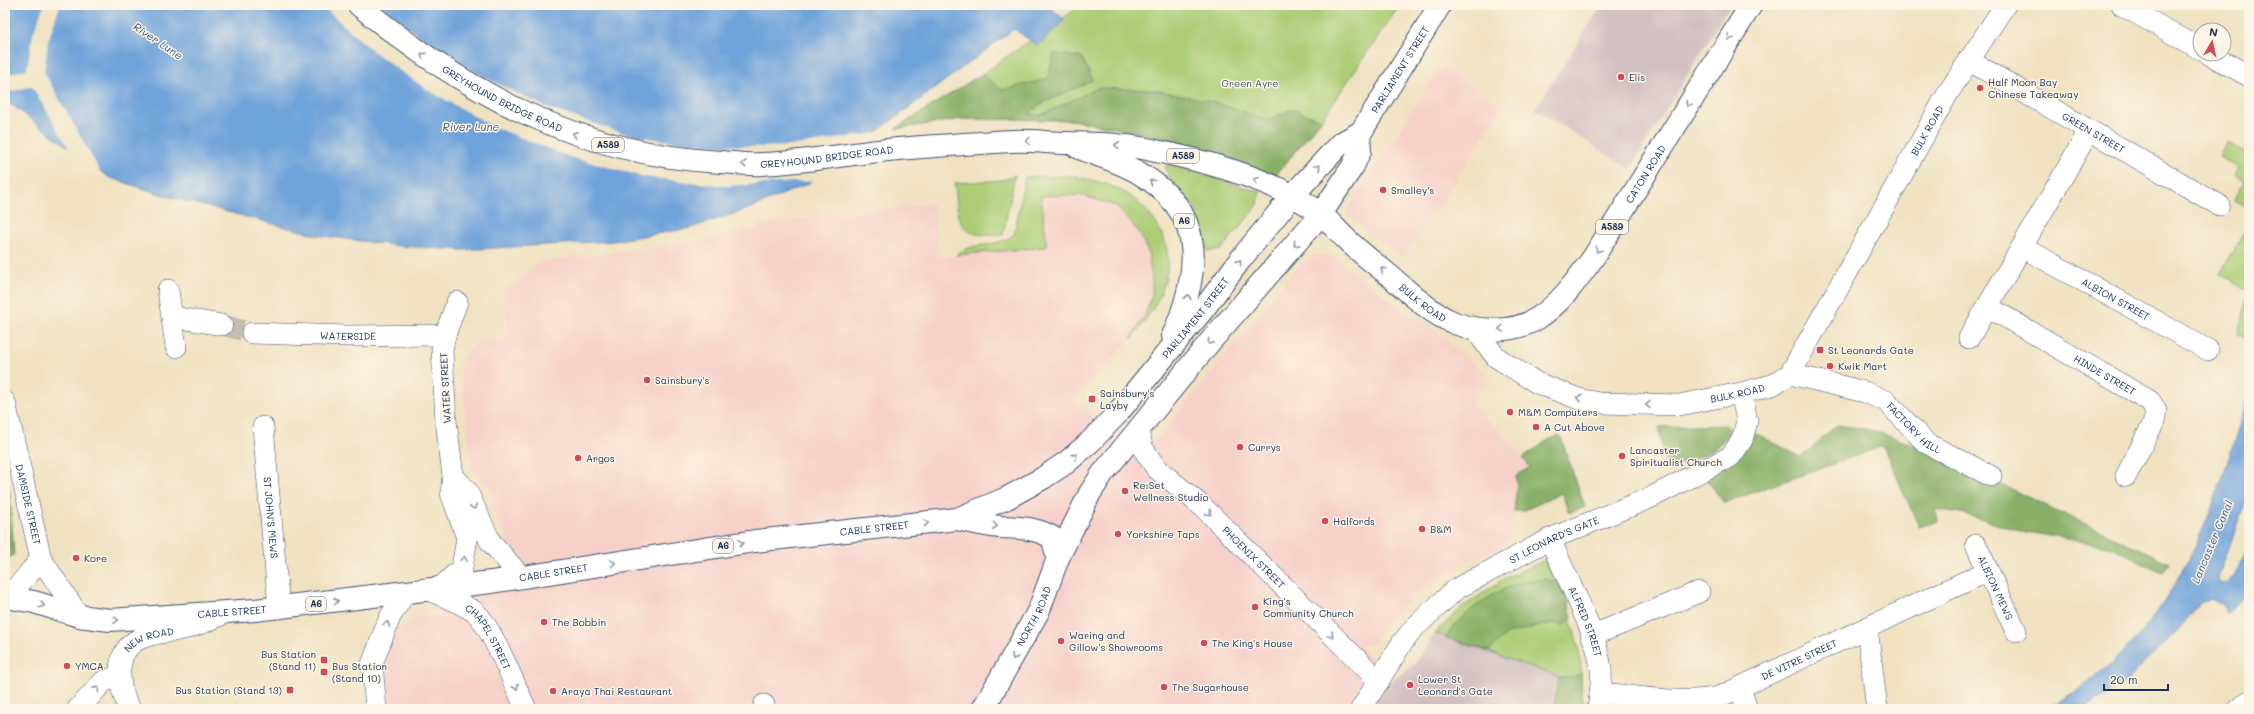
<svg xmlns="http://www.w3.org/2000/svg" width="2254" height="714" font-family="Mali,sans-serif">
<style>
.built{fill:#f7d1c9}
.industrial{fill:#d2bfc1}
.green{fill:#accd76;stroke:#647e6a}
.forest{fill:#89b067;stroke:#527062}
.water{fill:#6ea2da;stroke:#44689c}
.pier{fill:#f0e2c1}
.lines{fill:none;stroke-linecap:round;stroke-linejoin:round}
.minor-tunnel{stroke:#c5bead;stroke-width:21;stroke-dasharray:21 10;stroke-linecap:butt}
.minor-casing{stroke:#3b4a6d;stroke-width:22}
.major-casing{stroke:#3b4a6d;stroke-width:24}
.minor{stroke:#fff;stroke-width:21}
.major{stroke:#fff;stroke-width:22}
.oneway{stroke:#8d97ae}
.poi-dot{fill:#d1495b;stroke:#fcf5e5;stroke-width:1.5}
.labels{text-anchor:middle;stroke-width:3;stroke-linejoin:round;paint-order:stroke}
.shield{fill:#fcf5e5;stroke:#5e6a86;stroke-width:1}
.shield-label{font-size:9px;font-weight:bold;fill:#1b2f5e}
.street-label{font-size:10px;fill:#1b2f5e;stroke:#fcf5e5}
.poi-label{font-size:10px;fill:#1b2f5e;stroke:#fcf5e5;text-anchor:start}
.park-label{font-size:10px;fill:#3f5664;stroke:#fcf5e5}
.water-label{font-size:11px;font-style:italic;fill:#385789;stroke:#fcf5e5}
</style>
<rect width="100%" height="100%" fill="#fcf5e5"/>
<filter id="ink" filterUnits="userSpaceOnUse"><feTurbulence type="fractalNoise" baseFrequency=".025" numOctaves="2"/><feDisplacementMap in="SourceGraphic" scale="8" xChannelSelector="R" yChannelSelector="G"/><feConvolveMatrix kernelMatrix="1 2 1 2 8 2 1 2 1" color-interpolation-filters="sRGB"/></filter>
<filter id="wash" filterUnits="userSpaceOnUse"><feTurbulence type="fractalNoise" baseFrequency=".012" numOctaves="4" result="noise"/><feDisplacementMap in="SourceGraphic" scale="16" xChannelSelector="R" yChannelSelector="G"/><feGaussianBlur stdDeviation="0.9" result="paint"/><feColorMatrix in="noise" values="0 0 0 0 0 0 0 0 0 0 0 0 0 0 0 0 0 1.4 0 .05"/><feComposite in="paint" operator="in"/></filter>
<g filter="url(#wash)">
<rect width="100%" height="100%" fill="#f0e2c1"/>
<g class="built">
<path d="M1442,66l42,28 18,14 -65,101 -35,49 -55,-44v-4l38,-55 22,-37z"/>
<path d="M1081,195l35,11 23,26 9,20 4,26v17l-7,20 -14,24 -59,61 76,50 152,-186 16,-9 16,1 7,4 63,50 30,18 61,52 -20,19 -1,7 31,27 27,34 -24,79 -30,11 -58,33 -28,29 -19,25 -11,2 33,34 -24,29h-977l-1,-15 -7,-13v-6l6,-27 5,-13 8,-9 11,-7 37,-8 22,-18 23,-2 12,-53 -14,-24 -3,-27 -19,-17 -12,-106 5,-12 7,-6 7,-3 30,-4 -5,-49 37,-28 124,-16 88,-16 13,-7 167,-20 6,54 108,-10 -6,-51z"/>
</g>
<g class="industrial">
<path d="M1602,5h128l-100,164 -95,-60z"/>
<path d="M1435,633l124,44 -6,32h-184l24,-29 23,-17z"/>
</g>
<g class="green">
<path d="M1082,5h318l-79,115 -46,56 -46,-18 -51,-15 -51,-13 -55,-10 -111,-1 -66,10 87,-55z"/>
<path d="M2228,142l21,12v54l-15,-8 11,-19 -10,-5 4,-8 -20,-11z"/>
<path d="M1170,164l90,28 -2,13 -37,45 -14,1c-2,-16 -7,-36 -17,-49 -8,-12 -22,-21 -25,-35z"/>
<path d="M1015,175l-12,60c-48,2 -44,-10 -48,-52l48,-3z"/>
<path d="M1075,176c17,4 34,8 49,16 9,5 18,14 25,22 37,44 13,88 -18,125l14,-24 7,-20v-17l-4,-26 -9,-20 -23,-26 -35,-11 -40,1 6,51 -91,8c17,-14 38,-6 58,-20l11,-58z"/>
<path d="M2249,224v106l-2,9 -9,-5 11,-43 -29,-18z"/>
<path d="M1545,560c16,38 36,73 36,114l-11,4 -11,-1 -124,-44 28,-26 40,-28z"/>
</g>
<g class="forest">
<path d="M1054,53l28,5 11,22 -54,25 -9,9 11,1 57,-27 56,2 56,11 58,19 24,-11 29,11 -46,56 -46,-18 -51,-15 -51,-13 -55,-10 -111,-1 -66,10 87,-55 20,16 45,-11z"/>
<path d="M1726,425l4,7c-15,22 -37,28 -62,37l-6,-22 -3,-20z"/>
<path d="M1837,425l34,5 52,18 246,115 -6,10 -51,-26 -96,-17 -56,-17 -25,-4 3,12 -19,6 -36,-81 -159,57 -19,-26 46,-46 50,26z"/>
<path d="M1560,435l25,72 -16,6 -7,-20 -39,18h-9l3,-25 -1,-10 14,-9 -7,-9 25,-18z"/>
<path d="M5,473l5,20 4,62 -9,5z"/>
<path d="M1545,579l13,4 11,21 3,14 -8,7 -12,-2 -45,11 -18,17 -43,-13c13,-25 54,-51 80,-57 6,-2 13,-1 19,-2z"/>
<path d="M1581,674l2,35h-30l6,-32 11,1z"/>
</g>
<g class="water">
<path d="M5,5h1046l-1,2 15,13 -27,26 -24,-17 -207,155 -56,24 -60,20 -78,13 -152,9 -61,-4 -84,-11 -150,-39 -58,-19 -96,-72 -7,-2z"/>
<path d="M2249,393v99l-31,86 1,5 8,1 8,-9 14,-29v46l-23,22 -3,-8 -12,-7 -11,4 -21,26 -55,54 -40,26h-38c130,-72 163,-183 203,-316z"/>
</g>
<g class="pier">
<path d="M44,5h16l-12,36 -4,31 57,101 7,4 -1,1 -36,-26 -39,-66 -27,7v-18l22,-6 6,-35z"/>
<path d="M321,5h59l39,31 57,37 76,37 77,25 60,9 73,3 28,-1 87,-13 -63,48 -88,5 -81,-9 -75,-20 -76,-30 -66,-37 -32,-22 -29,-22z"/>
</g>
</g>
<g filter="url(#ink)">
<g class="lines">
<path class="minor-tunnel" d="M222,325l30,8"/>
<defs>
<g id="minor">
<path d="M2122,5l78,44"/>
<path d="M2209,54l40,22"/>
<path id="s1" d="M1968,60l251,145"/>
<path id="s2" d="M2022,247l186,103"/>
<path d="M168,290l8,57"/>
<path id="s3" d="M1988,307l162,94 6,9 -2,12 -28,54"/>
<path d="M173,317l49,8"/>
<path id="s4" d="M1474,328l22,29 41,26 42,16 20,4 80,2 62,-12 31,-8 18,-11 158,-281 57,-88"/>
<path id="s5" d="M252,333l96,3 97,-1"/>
<path d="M1969,338l120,-207"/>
<path id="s6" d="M1790,374l75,18 21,9 40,42 65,33"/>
<path id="s7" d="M5,402l36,157 38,57"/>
<path id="s8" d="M263,427l16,181"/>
<path id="s9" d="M1139,429l3,18 14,21 47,39 176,174"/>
<path d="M453,476l14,15 23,50 31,36"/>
<path id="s10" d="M1550,539c16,39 46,90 51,130 1,13 -1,27 -3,40"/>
<path id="s11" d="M1976,545l40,86"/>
<path d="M440,588l22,-20 5,-30 -16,-45 2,-17 -7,-55 -4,-71 3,-15 12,-33"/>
<path id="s12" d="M425,589c18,7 36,13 51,24 15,13 40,75 50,96"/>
<path d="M5,597c15,-10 24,-25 36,-38"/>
<path d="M1867,628l10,81"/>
<path d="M1591,636l108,-44"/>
<path d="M1740,688l7,21"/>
<path id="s13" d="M1600,693c39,3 80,12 119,4l269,-126"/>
<path d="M764,705l1,4"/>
<path d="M78,709l26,-28 15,-5"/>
<path id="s14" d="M130,709c-12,-21 -18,-56 9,-70 15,-7 33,-7 48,-11 12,-3 23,-8 34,-13"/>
<path d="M376,709l-4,-45 18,-47 15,-24"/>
<path id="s15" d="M1361,709l41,-66 12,-15 42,-39 94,-50 102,-42 79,-41 11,-16 5,-19 -6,-28"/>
<path d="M2239,709l10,-8"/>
</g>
<g id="major">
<path id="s16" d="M359,5c105,88 223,150 362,157 14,1 27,3 41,2 45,-2 90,-11 136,-15 38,-3 77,-6 115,-8 19,-1 37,2 55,2 30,1 59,1 88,8 54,11 121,29 165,63 8,7 16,16 24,24 16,16 35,29 52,44 15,13 31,28 49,37 26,14 67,15 92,-1 23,-15 39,-38 55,-60l158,-253"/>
<path d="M1077,147c21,9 44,15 62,26 69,40 61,99 34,163"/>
<path d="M957,519c14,3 29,7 43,8 21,1 32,0 52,10l6,21"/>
<path id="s17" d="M5,597l29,5 45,14 31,4 145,-10 236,-28 264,-41 202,-22 50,-21 36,-20 24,-16 23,-20 26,-27 89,-108 35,-47 52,-64 48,-52 21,-12 79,-127"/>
<path id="s18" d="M983,709l56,-99 19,-52 32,-65 13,-20 106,-130 112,-129 32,-48 7,-15 -1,-17"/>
</g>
</defs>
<use href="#minor" class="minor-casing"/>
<use href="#major" class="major-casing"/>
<use href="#minor" class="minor"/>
<use href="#major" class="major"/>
</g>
<defs><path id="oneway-chevron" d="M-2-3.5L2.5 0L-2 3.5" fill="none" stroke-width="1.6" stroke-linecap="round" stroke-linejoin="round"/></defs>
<g class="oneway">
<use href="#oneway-chevron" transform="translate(1730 38) rotate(123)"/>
<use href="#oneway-chevron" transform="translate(423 55) rotate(-144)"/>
<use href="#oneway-chevron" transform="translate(1688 104) rotate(122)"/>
<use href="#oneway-chevron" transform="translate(575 134) rotate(-161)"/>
<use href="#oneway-chevron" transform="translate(1028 141) rotate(-179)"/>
<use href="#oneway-chevron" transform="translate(1117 145) rotate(-173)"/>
<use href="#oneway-chevron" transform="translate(744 164) rotate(-177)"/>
<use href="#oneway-chevron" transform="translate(1318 167) rotate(-47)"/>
<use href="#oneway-chevron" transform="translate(1256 180) rotate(-159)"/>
<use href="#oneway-chevron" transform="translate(1152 182) rotate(-145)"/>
<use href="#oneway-chevron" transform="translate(1296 244) rotate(131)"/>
<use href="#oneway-chevron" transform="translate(1598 250) rotate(122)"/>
<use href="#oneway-chevron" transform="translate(1239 262) rotate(-53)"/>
<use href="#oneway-chevron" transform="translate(1383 270) rotate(-140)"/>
<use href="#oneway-chevron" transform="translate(1188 297) rotate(-77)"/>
<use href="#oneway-chevron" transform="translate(1501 329) rotate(177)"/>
<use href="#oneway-chevron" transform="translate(1210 342) rotate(130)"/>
<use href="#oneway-chevron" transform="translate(1579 398) rotate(-164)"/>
<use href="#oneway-chevron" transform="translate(1648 405) rotate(179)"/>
<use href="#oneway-chevron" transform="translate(1075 456) rotate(-41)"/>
<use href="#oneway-chevron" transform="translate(474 507) rotate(66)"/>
<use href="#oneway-chevron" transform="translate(1209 513) rotate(45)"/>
<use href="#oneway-chevron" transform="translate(926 523) rotate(-6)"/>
<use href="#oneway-chevron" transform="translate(995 526) rotate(8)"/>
<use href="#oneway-chevron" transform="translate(741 543) rotate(-9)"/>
<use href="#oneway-chevron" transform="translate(464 559) rotate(-79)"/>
<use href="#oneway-chevron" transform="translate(613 563) rotate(-9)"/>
<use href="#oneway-chevron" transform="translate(336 601) rotate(-7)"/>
<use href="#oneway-chevron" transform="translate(42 605) rotate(17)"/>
<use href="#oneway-chevron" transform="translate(116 620) rotate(1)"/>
<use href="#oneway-chevron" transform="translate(387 624) rotate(-68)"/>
<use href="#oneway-chevron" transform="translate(1331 635) rotate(45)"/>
<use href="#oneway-chevron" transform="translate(1014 657) rotate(120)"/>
<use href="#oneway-chevron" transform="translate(516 687) rotate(64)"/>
<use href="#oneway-chevron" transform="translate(97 689) rotate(-48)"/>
</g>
</g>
<g class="poi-dot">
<circle cx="1621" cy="77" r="4"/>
<circle cx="1980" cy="88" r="4"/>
<circle cx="1383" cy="190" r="4"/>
<rect x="1816" y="346" width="8" height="8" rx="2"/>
<circle cx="1830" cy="366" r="4"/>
<circle cx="647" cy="380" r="4"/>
<rect x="1088" y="395" width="8" height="8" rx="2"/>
<circle cx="1510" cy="412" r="4"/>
<circle cx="1536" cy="427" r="4"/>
<circle cx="1240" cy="447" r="4"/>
<circle cx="1622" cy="456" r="4"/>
<circle cx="578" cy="458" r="4"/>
<circle cx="1125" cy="491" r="4"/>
<circle cx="1325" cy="521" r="4"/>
<circle cx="1422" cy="529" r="4"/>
<circle cx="1118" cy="534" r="4"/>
<circle cx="76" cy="558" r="4"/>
<circle cx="1255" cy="607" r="4"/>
<circle cx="544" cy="622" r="4"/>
<circle cx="1061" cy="641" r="4"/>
<circle cx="1204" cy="643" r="4"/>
<rect x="320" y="656" width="8" height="8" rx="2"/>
<circle cx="67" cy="666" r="4"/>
<rect x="320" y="668" width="8" height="8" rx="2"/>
<circle cx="1410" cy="685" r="4"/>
<circle cx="1164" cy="687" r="4"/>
<rect x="286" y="686" width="8" height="8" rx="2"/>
<circle cx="553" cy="691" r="4"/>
</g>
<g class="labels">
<g class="shield">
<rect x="592" y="138" width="32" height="14" rx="3"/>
<rect x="1167" y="149" width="32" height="14" rx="3"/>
<rect x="1174" y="214" width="20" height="14" rx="3"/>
<rect x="1596" y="220" width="32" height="14" rx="3"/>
<rect x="713" y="539" width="20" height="14" rx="3"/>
<rect x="306" y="597" width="20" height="14" rx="3"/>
</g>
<g class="shield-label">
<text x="608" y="148">A589</text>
<text x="1183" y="159">A589</text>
<text x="1184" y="224">A6</text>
<text x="1612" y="230">A589</text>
<text x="723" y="549">A6</text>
<text x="316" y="607">A6</text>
</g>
<g class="street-label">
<text dy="4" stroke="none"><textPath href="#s17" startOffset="1603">PARLIAMENT STREET</textPath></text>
<text dy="4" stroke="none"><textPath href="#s16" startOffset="172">GREYHOUND BRIDGE ROAD</textPath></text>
<text dy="4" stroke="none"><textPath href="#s4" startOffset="626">BULK ROAD</textPath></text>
<text dy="4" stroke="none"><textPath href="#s1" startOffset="145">GREEN STREET</textPath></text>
<text dy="4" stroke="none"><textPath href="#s16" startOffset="508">GREYHOUND BRIDGE ROAD</textPath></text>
<text dy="4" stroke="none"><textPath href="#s16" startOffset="1457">CATON ROAD</textPath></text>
<text dy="4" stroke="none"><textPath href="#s2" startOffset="107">ALBION STREET</textPath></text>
<text dy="4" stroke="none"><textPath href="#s16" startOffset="1152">BULK ROAD</textPath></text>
<text dy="4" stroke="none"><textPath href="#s17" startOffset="1279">PARLIAMENT STREET</textPath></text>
<text dy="4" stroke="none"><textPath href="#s5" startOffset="96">WATERSIDE</textPath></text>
<text dy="4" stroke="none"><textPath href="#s3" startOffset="135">HINDE STREET</textPath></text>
<text transform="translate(445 388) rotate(-93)" y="4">WATER STREET</text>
<text dy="4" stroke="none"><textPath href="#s4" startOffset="290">BULK ROAD</textPath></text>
<text dy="4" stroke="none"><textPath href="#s6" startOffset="139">FACTORY HILL</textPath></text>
<text dy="4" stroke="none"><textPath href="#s7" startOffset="105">DAMSIDE STREET</textPath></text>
<text dy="4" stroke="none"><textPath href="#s8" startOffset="91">ST JOHN'S MEWS</textPath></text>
<text dy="4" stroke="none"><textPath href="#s17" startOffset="878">CABLE STREET</textPath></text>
<text dy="4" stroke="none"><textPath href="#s15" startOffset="264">ST LEONARD'S GATE</textPath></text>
<text dy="4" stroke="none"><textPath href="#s9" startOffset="176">PHOENIX STREET</textPath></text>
<text dy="4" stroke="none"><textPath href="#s17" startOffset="554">CABLE STREET</textPath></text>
<text dy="4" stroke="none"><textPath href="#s11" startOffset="47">ALBION MEWS</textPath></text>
<text dy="4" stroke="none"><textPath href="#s17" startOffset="230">CABLE STREET</textPath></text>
<text dy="4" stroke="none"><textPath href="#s18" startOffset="106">NORTH ROAD</textPath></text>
<text dy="4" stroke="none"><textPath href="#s10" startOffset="90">ALFRED STREET</textPath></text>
<text dy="4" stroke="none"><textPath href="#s12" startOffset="83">CHAPEL STREET</textPath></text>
<text dy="4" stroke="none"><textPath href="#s14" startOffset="88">NEW ROAD</textPath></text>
<text dy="4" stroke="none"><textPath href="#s13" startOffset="208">DE VITRE STREET</textPath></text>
</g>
<g class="poi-label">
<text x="1629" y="81">Elis</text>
<text x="1988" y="86">Half Moon Bay<tspan x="1988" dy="12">Chinese Takeaway</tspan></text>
<text x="1391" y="194">Smalley's</text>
<text x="1828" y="354">St Leonards Gate</text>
<text x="1838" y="370">Kwik Mart</text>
<text x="655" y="384">Sainsbury's</text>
<text x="1100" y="397">Sainsbury's<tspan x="1100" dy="12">Layby</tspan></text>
<text x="1518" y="416">M&amp;M Computers</text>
<text x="1544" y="431">A Cut Above</text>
<text x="1248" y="451">Currys</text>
<text x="1630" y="454">Lancaster<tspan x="1630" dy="12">Spiritualist Church</tspan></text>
<text x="586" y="462">Argos</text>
<text x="1133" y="489">Re:Set<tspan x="1133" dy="12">Wellness Studio</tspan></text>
<text x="1333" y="525">Halfords</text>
<text x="1430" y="533">B&amp;M</text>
<text x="1126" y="538">Yorkshire Taps</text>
<text x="84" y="562">Kore</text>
<text x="1263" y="605">King's<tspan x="1263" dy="12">Community Church</tspan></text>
<text x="552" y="626">The Bobbin</text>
<text x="1069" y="639">Waring and<tspan x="1069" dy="12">Gillow's Showrooms</tspan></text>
<text x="1212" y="647">The King's House</text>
<text x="316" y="658" text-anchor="end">Bus Station<tspan x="316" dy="12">(Stand 11)</tspan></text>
<text x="75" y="670">YMCA</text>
<text x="332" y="670">Bus Station<tspan x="332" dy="12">(Stand 10)</tspan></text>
<text x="1418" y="683">Lower St<tspan x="1418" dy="12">Leonard's Gate</tspan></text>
<text x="1172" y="691">The Sugarhouse</text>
<text x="282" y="694" text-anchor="end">Bus Station (Stand 13)</text>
<text x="561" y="695">Araya Thai Restaurant</text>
</g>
<g class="park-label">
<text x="1250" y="87">Green Ayre</text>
</g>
<g class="water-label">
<text transform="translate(158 41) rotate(34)" y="4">River Lune</text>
<text x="471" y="131">River Lune</text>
<text transform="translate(2212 542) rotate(-67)" y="4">Lancaster Canal</text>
</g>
</g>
<rect width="2254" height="714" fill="none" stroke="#fcf5e5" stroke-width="20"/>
<g transform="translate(2212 42) rotate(9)"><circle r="19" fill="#fcf5e5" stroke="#a2a6af"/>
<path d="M0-3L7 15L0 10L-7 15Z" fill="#d1495b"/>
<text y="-6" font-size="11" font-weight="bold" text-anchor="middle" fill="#1b2f5e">N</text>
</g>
<path d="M2104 684v6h64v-6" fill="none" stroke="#1b2f5e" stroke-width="2"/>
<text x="2110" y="684" font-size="12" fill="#1b2f5e" stroke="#fcf5e5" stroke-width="3" paint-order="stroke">20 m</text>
</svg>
